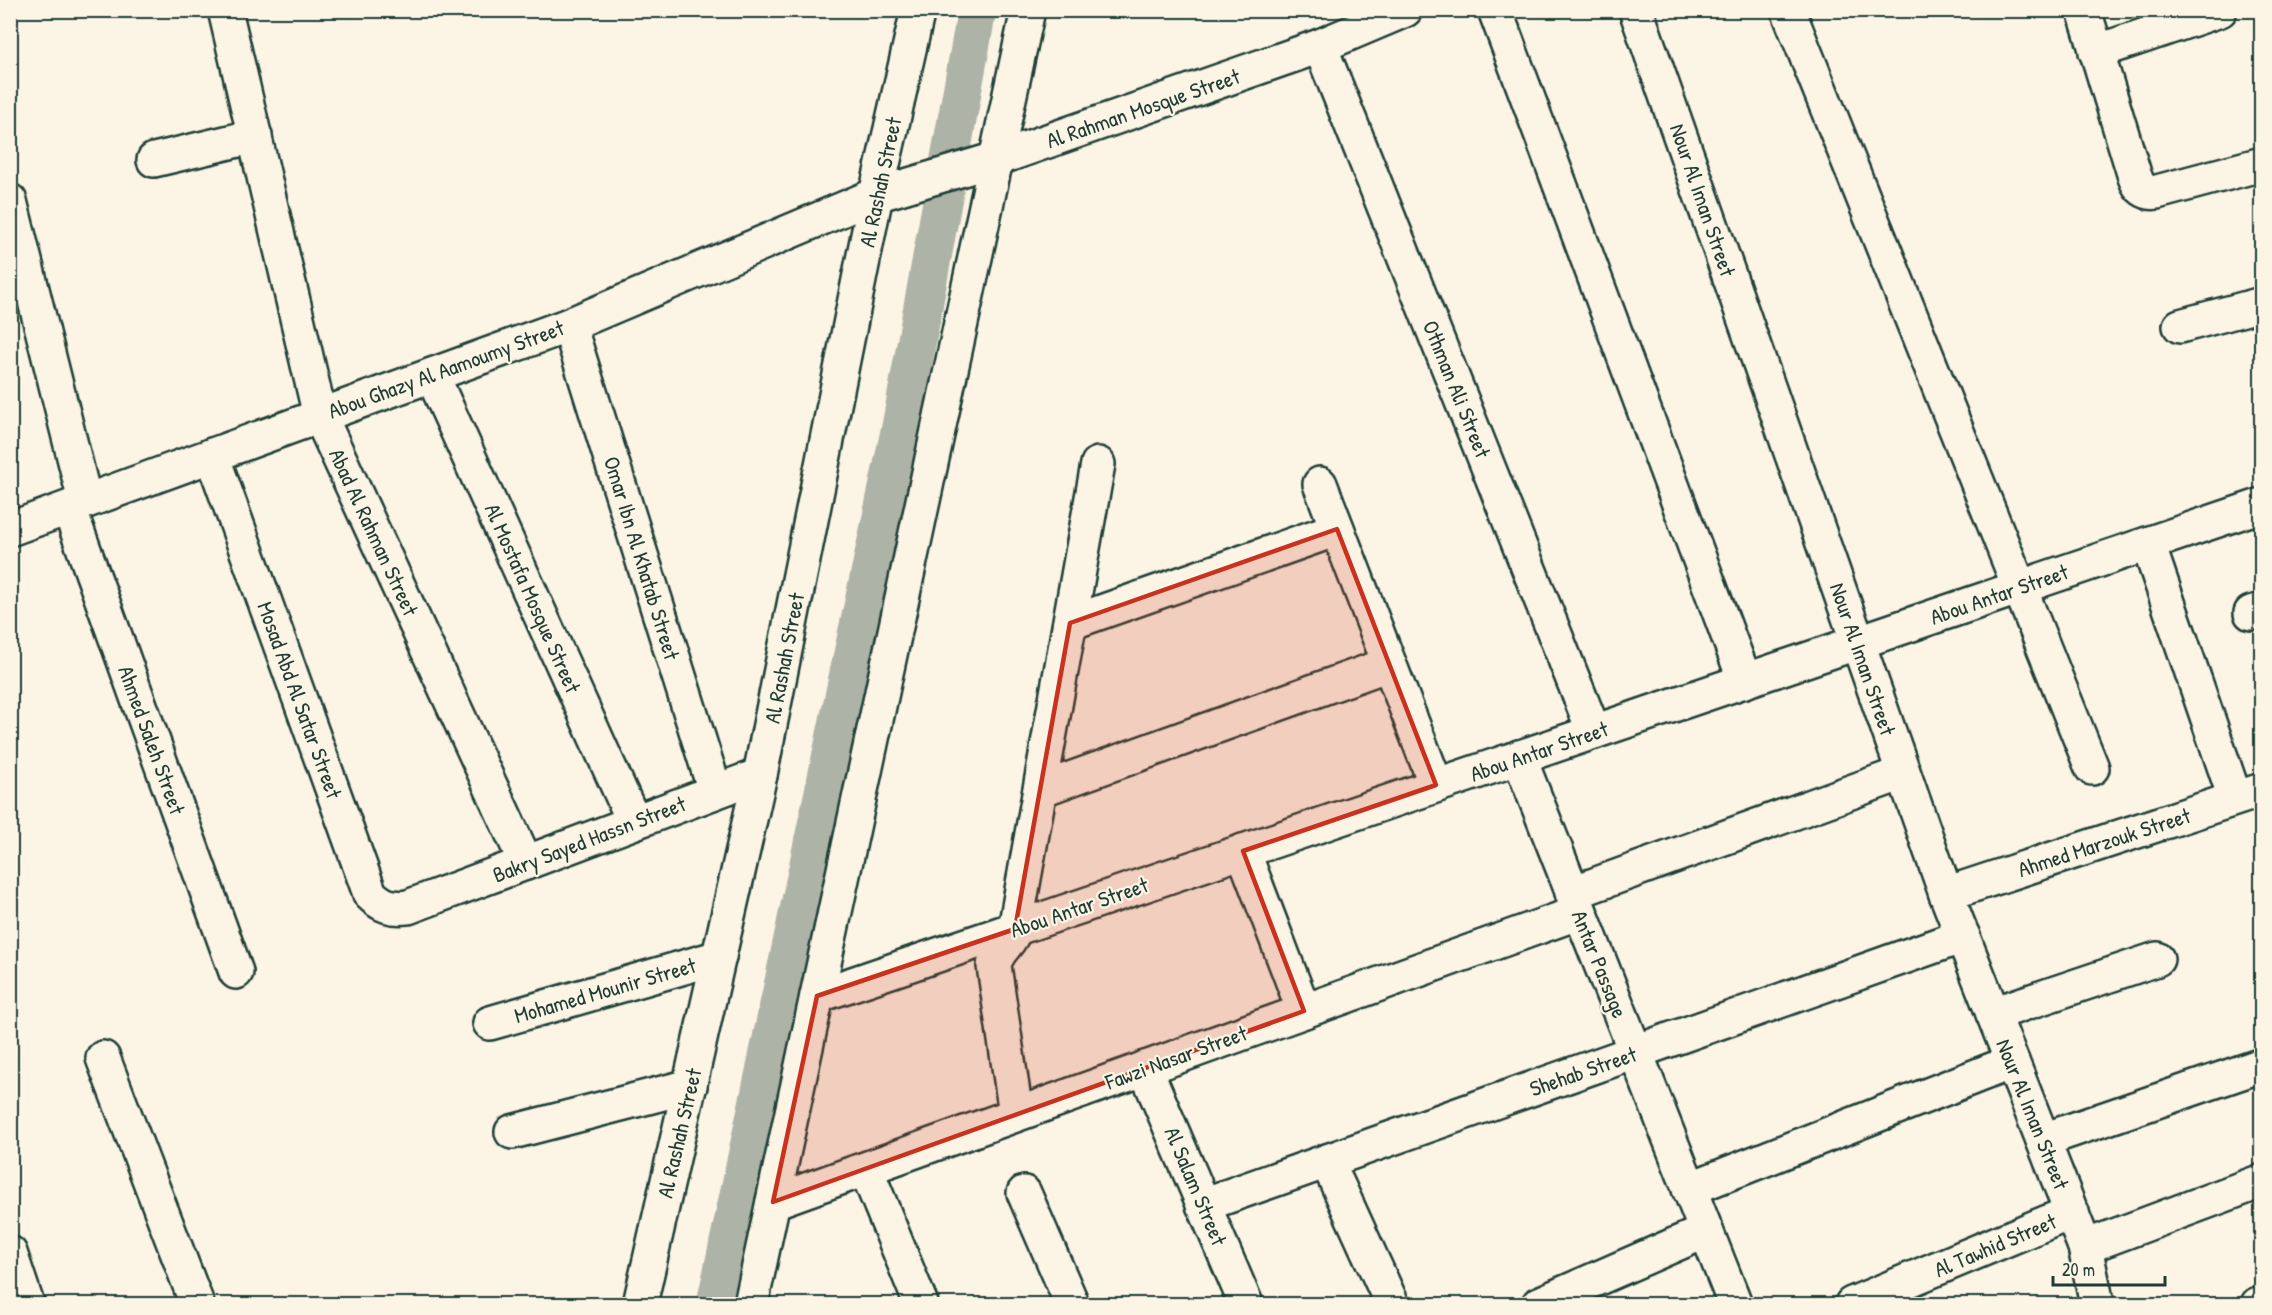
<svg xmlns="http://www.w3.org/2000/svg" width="2272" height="1315" font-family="'Patrick Hand',sans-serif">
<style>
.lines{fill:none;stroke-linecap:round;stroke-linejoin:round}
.canal{stroke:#aeb3a7;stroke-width:39}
.street-casing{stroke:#1f3d34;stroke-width:38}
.secondary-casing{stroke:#1f3d34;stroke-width:38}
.street{stroke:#fcf5e5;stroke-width:33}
.secondary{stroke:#fcf5e5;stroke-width:33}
.marked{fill:#c8321e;fill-opacity:0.2;stroke:#c8321e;stroke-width:4.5;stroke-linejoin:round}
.labels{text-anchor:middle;stroke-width:4.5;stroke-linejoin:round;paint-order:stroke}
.street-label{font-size:22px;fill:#1f3d34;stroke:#fcf5e5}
</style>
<rect width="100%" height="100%" fill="#fcf5e5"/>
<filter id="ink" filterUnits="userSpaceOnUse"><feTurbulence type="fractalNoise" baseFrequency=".0167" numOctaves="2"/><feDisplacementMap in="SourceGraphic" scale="12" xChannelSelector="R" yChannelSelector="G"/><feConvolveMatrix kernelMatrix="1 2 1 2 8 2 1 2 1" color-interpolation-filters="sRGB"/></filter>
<g filter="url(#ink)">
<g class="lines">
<path class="canal" d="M716,1304l186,-882 75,-412"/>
<defs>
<g id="street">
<path d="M225,10l95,406 206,447"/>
<path d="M1495,10l250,671"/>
<path d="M1636,10l310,884 139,353 12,57"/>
<path d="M1788,10l304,758"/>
<path d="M2084,10l51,167c4,11 10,17 22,15l105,-28"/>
<path d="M1320,46l274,686"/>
<path d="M2096,52l124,-42"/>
<path d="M154,160l101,-24"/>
<path d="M10,201l75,300"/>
<path d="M569,325l146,466"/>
<path d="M2180,326l82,-22"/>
<path d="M432,375l202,447"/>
<path d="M212,455l158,439c12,12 22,15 38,13l352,-132"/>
<path d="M1320,484l116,301"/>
<path d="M69,508l167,464"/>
<path d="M2148,544l87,254"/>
<path d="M2251,613l11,-3"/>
<path d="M1070,623l267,-94"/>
<path d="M1519,757l216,547"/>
<path d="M1040,790l349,-126"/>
<path d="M1243,851l61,160"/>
<path d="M1572,893l331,-120"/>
<path d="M1946,894l316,-104"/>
<path d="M817,996l1445,-491"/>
<path d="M1993,1014l164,-55"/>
<path d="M490,1023l229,-66"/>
<path d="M103,1058l94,246"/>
<path d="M1145,1068l101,236"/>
<path d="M1016,1114l-22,-148c2,-16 16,-21 21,-37l83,-465"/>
<path d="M512,1132l178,-46"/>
<path d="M2043,1140l219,-75"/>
<path d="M1327,1161l65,143"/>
<path d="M866,1169l55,135"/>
<path d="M1689,1189l323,-127"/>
<path d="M1024,1193l48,111"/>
<path d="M773,1202l807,-290"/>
<path d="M1203,1205l760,-269"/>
<path d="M2085,1247l177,-66"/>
<path d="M10,1253l17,51"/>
<path d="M640,1304l120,-529 116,-580 42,-185"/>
<path d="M751,1304l277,-1294"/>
<path d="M1539,1304l167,-73"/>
<path d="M1852,1304l220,-92"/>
<path d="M2258,1304h4"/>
</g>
<path id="secondary" d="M10,529l559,-204 307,-130 120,-36 324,-113 85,-36"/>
</defs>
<use href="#street" class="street-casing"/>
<use href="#secondary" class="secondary-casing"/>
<use href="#street" class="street"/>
<use href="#secondary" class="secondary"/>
</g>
</g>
<path class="marked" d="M1337,529l99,256 -193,66 61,160 -531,191 44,-206 198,-67 55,-306z"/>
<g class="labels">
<g class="street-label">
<text transform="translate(1143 108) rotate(-19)" y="8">Al Rahman Mosque Street</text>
<text transform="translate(880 182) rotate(-78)" y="8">Al Rashah Street</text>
<text transform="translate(1703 200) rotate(71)" y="8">Nour Al Iman Street</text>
<text transform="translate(446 369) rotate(-20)" y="8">Abou Ghazy Al Aamoumy Street</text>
<text transform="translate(1457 389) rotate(68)" y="8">Othman Ali Street</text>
<text transform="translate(374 532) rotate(65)" y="8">Abad Al Rahman Street</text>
<text transform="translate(642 558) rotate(73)" y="8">Omar Ibn Al Khatab Street</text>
<text transform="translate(1999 594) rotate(-19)" y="8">Abou Antar Street</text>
<text transform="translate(533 598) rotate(66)" y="8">Al Mostafa Mosque Street</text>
<text transform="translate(784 658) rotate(-79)" y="8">Al Rashah Street</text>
<text transform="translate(1863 659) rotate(71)" y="8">Nour Al Iman Street</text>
<text transform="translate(300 700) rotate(70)" y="8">Mosad Abd Al Satar Street</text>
<text transform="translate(152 740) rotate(70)" y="8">Ahmed Saleh Street</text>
<text transform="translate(1539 751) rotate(-19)" y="8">Abou Antar Street</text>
<text transform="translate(589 839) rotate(-21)" y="8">Bakry Sayed Hassn Street</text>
<text transform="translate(2104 842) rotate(-18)" y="8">Ahmed Marzouk Street</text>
<text transform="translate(1079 907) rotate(-19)" y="8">Abou Antar Street</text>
<text transform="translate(1600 964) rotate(68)" y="8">Antar Passage</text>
<text transform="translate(605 990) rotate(-16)" y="8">Mohamed Mounir Street</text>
<text transform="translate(1176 1057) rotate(-20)" y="8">Fawzi Nasar Street</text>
<text transform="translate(1583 1071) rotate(-19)" y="8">Shehab Street</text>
<text transform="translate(2033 1114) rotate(68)" y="8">Nour Al Iman Street</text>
<text transform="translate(679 1133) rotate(-77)" y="8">Al Rashah Street</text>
<text transform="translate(1196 1186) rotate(67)" y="8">Al Salam Street</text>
<text transform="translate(1995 1245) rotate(-23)" y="8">Al Tawhid Street</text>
</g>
</g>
<rect width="2272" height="1315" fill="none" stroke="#fcf5e5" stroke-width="36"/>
<rect x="18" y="18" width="2236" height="1279" fill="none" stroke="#1f3d34" stroke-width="2" filter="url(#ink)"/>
<path d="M2053 1276v9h112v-9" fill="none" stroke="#1f3d34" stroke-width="3"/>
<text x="2062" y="1276" font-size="18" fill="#1f3d34" stroke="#fcf5e5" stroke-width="4.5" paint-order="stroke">20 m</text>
</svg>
